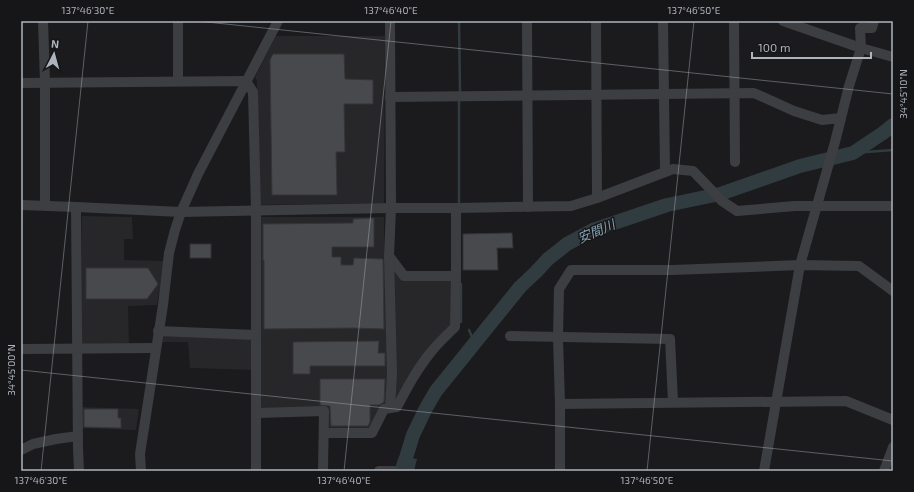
<svg xmlns="http://www.w3.org/2000/svg" width="914" height="492" font-family="'Exo 2','Noto Sans JP',sans-serif">
<style>
.built{fill:#27272a}
.water{fill:#313c41}
.lines{fill:none;stroke-linecap:round;stroke-linejoin:round}
.stream{stroke:#313c41;stroke-width:2.5}
.river{stroke:#313c41;stroke-width:14}
.building{fill:#48494d;stroke:#353539}
.minor{stroke:#3c3e42;stroke-width:10}
.ticks{fill:none;stroke:#aeb4bc;stroke-width:1;stroke-opacity:0.45}
.labels{text-anchor:middle;stroke-width:3;stroke-linejoin:round;paint-order:stroke}
.water-label{font-size:13px;font-style:italic;fill:#87a4b5;stroke:#161618}
.neatline{fill:none;stroke:#aeb4bc;stroke-width:1.5}
.ticks-label{font-size:10px;text-anchor:middle;fill:#aeb4bc}
</style>
<rect width="100%" height="100%" fill="#1b1b1d"/>
<g class="built">
<path d="M276,36h109l-1,167 -125,2 -2,-124 -2,-4z"/>
<path d="M82,216l50,1 1,22h-9v21l40,1 -7,44 -29,1 1,40h-48z"/>
<path d="M260,217h124v39l20,25 47,-1 1,45 -57,80 -24,25h-43l-2,-21 -66,-1 -1,-38 -69,-2 -2,-26h-28l2,-14 98,4z"/>
<path d="M80,407l59,2 -3,21 -56,-2z"/>
</g>
<path class="water" d="M399,456l18,3 -3,12h-20z"/>
<g class="lines">
<g class="stream">
<path d="M459,21l1,71"/>
<path d="M459,101v101"/>
<path d="M853,153l40,-3"/>
<path d="M461,284v38"/>
<path d="M469,330l6,14"/>
</g>
<path class="river" d="M402,471l11,-36 13,-27 10,-17 84,-104 16,-15 12,-13 19,-15 26,-14 74,-25 53,-11 80,-28 53,-13 30,-20 10,-8"/>
</g>
<g class="building">
<path d="M273,54h71l1,25 28,1v24h-29l1,48h-9l1,43h-65l-2,-135z"/>
<path d="M374,218v29h-42v10h9v8h12l1,-7 29,1 1,70 -31,-1 -89,1v-69h-1v-36l90,-1v-4z"/>
<path d="M512,233l1,15h-16l1,22h-35v-36z"/>
<rect x="190" y="244" width="21" height="14"/>
<path d="M86,268h62l10,16 -11,15h-61z"/>
<path d="M379,341l-1,12h7v13h-75v8h-17v-32z"/>
<path d="M320,379h65l-1,23 -5,3h-9v17l-2,4h-37l-1,-20 -10,-1z"/>
<path d="M84,409h34v9h3v10l-37,-1z"/>
</g>
<g class="lines">
<g class="minor">
<path d="M43,21l2,61v124"/>
<path d="M178,21v60"/>
<path d="M390,21l1,187 -2,48 15,20h52"/>
<path d="M527,21l1,186"/>
<path d="M596,21l1,177"/>
<path d="M663,21l2,151"/>
<path d="M734,21l1,141"/>
<path d="M783,21l78,27 32,9"/>
<path d="M21,83l225,-2 7,11 3,118v261"/>
<path d="M390,97l364,-4 40,18 28,9 19,-2"/>
<path d="M21,205l55,2 105,5 210,-4h65l115,-2 26,-8 76,-29 20,2 29,30 15,10 58,-5h98"/>
<path d="M76,207l2,241 1,23"/>
<path d="M389,256l3,118 -2,34"/>
<path d="M158,331l98,4"/>
<path d="M510,336l160,3 3,63"/>
<path d="M21,349l135,-1"/>
<path d="M560,404l286,-3 47,19"/>
<path d="M257,413l67,-2 -1,60"/>
<path d="M325,433h47l12,-24 13,-2c10,-19 20,-38 34,-55 7,-9 16,-17 24,-25l1,-51v-68"/>
<path d="M21,450l12,-6 23,-5 22,-3"/>
<path d="M141,471l-1,-17 23,-149 6,-52 6,-23 6,-18 17,-38 80,-153"/>
<path d="M379,471h15"/>
<path d="M560,471v-67l-2,-67 1,-48 12,-19h102l127,-5 59,1 34,25"/>
<path d="M764,471l36,-206 35,-123 14,-56 12,-38 -1,-20h12l2,-7"/>
<path d="M884,471l9,-24"/>
</g>
</g>
<path class="ticks" d="M197,21l696,73M21,370l872,91M41,471l47,-450M344,471l47,-450M647,471l47,-450"/>
<g class="labels">
<g class="water-label">
<text transform="translate(596 231) rotate(-23)" y="5">安間川</text>
</g>
</g>
<rect width="914" height="492" fill="none" stroke="#161618" stroke-width="44"/>
<g transform="translate(54 54) rotate(6)" stroke="#161618" stroke-width="3" paint-order="stroke">
<path d="M0-3L7 15L0 10L-7 15Z" fill="#aeb4bc"/>
<text y="-6" font-size="11" font-weight="bold" text-anchor="middle" fill="#aeb4bc">N</text>
</g>
<path d="M752 52v6h119v-6" fill="none" stroke="#aeb4bc" stroke-width="2"/>
<text x="758" y="52" font-size="12" fill="#aeb4bc" stroke="#161618" stroke-width="3" paint-order="stroke">100 m</text>
<rect x="22" y="22" width="870" height="448" class="neatline"/>
<g class="ticks-label">
<text x="88" y="14">137°46'30"E</text>
<text x="391" y="14">137°46'40"E</text>
<text x="694" y="14">137°46'50"E</text>
<text transform="translate(903 94) rotate(-90)" y="4">34°45'10"N</text>
<text transform="translate(11 370) rotate(-90)" y="4">34°45'00"N</text>
<text x="41" y="484">137°46'30"E</text>
<text x="344" y="484">137°46'40"E</text>
<text x="647" y="484">137°46'50"E</text>
</g>
</svg>
